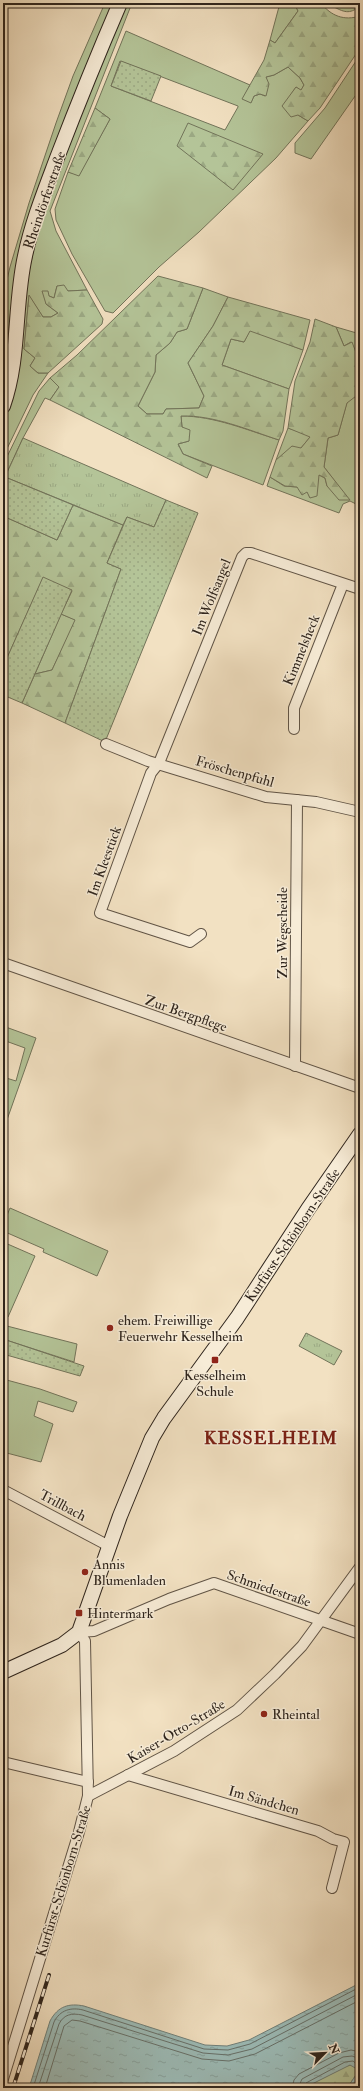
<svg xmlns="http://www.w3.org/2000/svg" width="363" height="2091" font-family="'IM FELL Double Pica',serif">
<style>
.grass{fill:#b4c498;stroke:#72745a;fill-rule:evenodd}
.forest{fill:url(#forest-firs);stroke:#72745a}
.park{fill:url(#park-tufts);stroke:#72745a}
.garden{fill:url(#garden-dots);stroke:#72745a}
.water{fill:url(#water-ripples);stroke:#70807a}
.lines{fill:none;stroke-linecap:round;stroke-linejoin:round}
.shore{stroke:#66706a;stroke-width:1}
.street-casing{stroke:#605446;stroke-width:12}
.secondary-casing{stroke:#2f251d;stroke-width:16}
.street{stroke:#f7ecd7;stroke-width:10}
.secondary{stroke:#f7ecd7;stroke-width:14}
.rail-casing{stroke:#2f251d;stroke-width:4}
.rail{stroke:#f7ecd7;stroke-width:2.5;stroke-dasharray:8;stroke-linecap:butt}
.poi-dot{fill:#8f2418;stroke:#f7ecd7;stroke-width:1.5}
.labels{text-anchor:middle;stroke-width:3;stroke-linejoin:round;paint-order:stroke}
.street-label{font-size:14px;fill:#2f251d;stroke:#f7ecd7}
.poi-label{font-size:14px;fill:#2f251d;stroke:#f7ecd7;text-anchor:start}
.district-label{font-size:18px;font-weight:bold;letter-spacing:1px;fill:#7a1f14;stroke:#f7ecd7}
</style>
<defs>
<pattern id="forest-firs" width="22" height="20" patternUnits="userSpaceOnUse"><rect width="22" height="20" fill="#b4c498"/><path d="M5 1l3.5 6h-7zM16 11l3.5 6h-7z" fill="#9ba883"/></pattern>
<pattern id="park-tufts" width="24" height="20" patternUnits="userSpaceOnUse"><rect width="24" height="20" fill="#b4c498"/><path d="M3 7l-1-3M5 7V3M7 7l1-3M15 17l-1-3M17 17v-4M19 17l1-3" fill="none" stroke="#9ba883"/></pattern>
<pattern id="garden-dots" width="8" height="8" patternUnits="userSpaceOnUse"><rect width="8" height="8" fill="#b4c498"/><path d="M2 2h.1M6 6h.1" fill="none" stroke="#9ba883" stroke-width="1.8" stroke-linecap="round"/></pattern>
<pattern id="water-ripples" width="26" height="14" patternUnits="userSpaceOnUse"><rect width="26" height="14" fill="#9cbcb8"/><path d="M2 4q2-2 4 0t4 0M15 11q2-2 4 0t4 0" fill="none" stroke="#87a19e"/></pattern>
</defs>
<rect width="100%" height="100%" fill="#f2e1c2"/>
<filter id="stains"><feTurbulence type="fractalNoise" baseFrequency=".005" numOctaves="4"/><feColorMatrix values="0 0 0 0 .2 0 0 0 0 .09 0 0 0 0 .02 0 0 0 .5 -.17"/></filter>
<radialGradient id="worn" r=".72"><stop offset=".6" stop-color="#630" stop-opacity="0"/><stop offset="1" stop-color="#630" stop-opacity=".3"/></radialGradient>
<g class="grass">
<path d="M105,3h10l-102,287 -10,94v-87l7,-30 19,-64 27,-80 17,-47z"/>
<path d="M126,3h6l-82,208 6,20 31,59 -19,1 -11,-5 -3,12 -5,-2 -3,8 12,9 -7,4h-8l-14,-21 -5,53 11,9 -5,8 8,7h10l-15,22 -30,62v-36l10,-28 11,-97 11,-53 18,-59z"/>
<path d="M280,3h14l4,8 -23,32 -5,-3z"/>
<path d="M333,3h27v3c-11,9 -16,6 -28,0z"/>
<path d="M126,31l124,54 -7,14 8,3 3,-6 6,-2 5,2 1,-19 8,-2 14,-8 12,11 4,7 -3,6 -5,-4 -4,6 6,22 10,6 -32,37 -77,74 -40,35 -46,46 -8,-2 -33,-57 -16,-34 -1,-11 13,-37 11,3 31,-56 -15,-11zM120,61l118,45v1l-13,23 -114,-44z"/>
<path d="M360,55v34l-49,70 -16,-6v-10l30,-35z"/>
<path d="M203,288l25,9 -15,29 -25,37 16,33 -5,12 -33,1 -3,5h-16l-9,-8 17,-34 1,-17 14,-12 7,-11 10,-3z"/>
<path d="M336,327l24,7v29l-9,-21 -7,4z"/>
<path d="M250,330l53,20 -14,39 -67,-24 9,-26 13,3z"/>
<path d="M50,378l9,9 -9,13 -5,-2 -22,40 -20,43v-16l36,-74z"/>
<path d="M360,393v113l-10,-5 -7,3 -4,9 -72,-27 3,-9 14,9 13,1 10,4 3,7 9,-23 6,3 2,8 22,14 -25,-33 4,-29 10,-3 9,-33z"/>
<path d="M181,416c33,0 66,14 98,24l-16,45 -80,-31 -5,-10 11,-3 -7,-14z"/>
<path d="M288,428l23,8 -10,12 -25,12z"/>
<path d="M61,614l15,6 -24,50 -17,4z"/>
<path d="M3,1026l33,12 -33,93v-54l13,4 9,-33 -22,-8z"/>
<path d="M10,1208l98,43 -11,25 -54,-24 1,-3 -41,-18v-6z"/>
<path d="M3,1242l32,14 -27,61 -5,-2z"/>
<path d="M3,1325l74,19 -3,18 -71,-23z"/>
<path d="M3,1379l37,10 37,13 -4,10 -35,-11 -4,15 19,8 -12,38 -38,-10z"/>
</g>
<g class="forest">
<path d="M294,3h27c10,13 23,18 39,13v32l-40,60 -12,13 -10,-6 -7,2 -9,-11 14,-19 5,3 3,-5 -4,-7 -12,-11 -14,8 -8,2 3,7 -3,12 -6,-2 -6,2 -3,7 -9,-4 22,-39 6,-20 5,3 23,-32z"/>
<path d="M95,108l15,11 -31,57 -11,-4z"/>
<path d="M188,123l75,31 -30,36 -56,-44z"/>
<path d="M158,276l45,12 -16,41 -10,3 -7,11 -14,12 -1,17 -17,34 9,8h16l3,-5 33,-1 5,-12 -16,-33 25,-37 15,-29 82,23 -7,30 -53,-19 -6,11 -13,-3 -9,26 67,24 -6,42 -4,9c-31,-10 -65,-25 -98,-24l1,11 8,3 -1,11 -11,3 5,10 29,12 -5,12 -157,-78 9,-13 -9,-9 27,-23z"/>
<path d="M64,285l4,6 19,-1 16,29 -1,5 -54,49h-10l-8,-7 5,-8 -11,-9 5,-54 14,22h8l7,-4 -12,-9 -4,-13h6l1,5 5,2 3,-12z"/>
<path d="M315,319l21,8 8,19 8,-4 8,21v30l-13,10 -9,32 -10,3 -4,29 26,33h-11l-12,-14 -2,-8 -6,-3 -2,21 -7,2 -3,-6 -5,3 -5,-8 -12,-1 -15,-9 6,-17 16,-14 9,2 9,-11 -22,-9 7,-47 15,-39z"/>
<path d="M73,505l50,20 -16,38 14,6 -56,154 -43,-20 13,-29 17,-4 23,-50 -14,-6 11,-23 -29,-13 -40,89v-151l54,24z"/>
<path d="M352,2065l5,4 -1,6 -9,13h-43l42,-22z"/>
</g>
<g class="park">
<path d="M23,438l143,62 -12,27 -27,-10 -4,8 -118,-48z"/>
<path d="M306,1333l36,18 -8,14 -35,-19z"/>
</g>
<g class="garden">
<path d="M121,61l40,15 -10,25 -40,-15z"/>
<path d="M5,477l68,28 -16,35 -54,-24v-35z"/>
<path d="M166,500l32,13 -93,229 -40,-19 56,-154 -14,-6 20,-46 27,10z"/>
<path d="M43,577l29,13 -50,113 -19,-8v-28z"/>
<path d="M3,1339l81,27 -4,10 -77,-22z"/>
</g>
<path class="water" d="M360,1983v105h-13l9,-13 1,-6 -7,-4 -46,23h-275l21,-67c8,-15 19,-18 34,-15l121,39 22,1 22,-6z"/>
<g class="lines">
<g class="shore">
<path d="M33,2088l21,-66c6,-12 17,-15 29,-12l121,39 24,1 22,-6 110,-57"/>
<path d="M38,2088l21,-64c5,-10 13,-11 23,-9l121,38 25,2 24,-6 108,-56"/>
<path d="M45,2088l19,-62 8,-6 8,1 122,38 27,2 26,-7 105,-54"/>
<path d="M292,2088l2,-8 5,-6 40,-21 12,-3 9,2"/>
<path d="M298,2088l4,-9 41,-22 9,-1 8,3"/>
<path d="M303,2088l3,-5 39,-21 8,-1 7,6"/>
</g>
<defs>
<g id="street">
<path d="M294,729v-21l49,-124"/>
<path d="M106,744l42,17 118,36 50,5 44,10"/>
<path d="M201,934l-11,8 -90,-29 51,-140 8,-10 83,-206 4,-4h5l109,36"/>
<path d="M3,963l357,125"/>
<path d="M295,1066l2,-266"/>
<path d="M3,1490l106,56"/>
<path d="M79,1632l15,-1 75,-32 45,-16 146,51"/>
<path d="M3,1762l85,20"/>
<path d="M128,1775l190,56 15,8 11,3 -12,46"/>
<path d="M88,1796l86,-45 63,-41 38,-36 27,-28 58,-79"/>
<path d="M3,2079l76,-247 9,-36 -3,-155 -6,-9"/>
</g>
<g id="secondary">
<path d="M3,406c17,-48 11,-101 22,-150 7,-34 20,-66 32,-98 20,-52 41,-104 63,-155"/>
<path d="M3,1672l59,-27 17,-13 41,-116 32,-78 12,-20 73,-100 71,-109 52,-75"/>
</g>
</defs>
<use href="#street" class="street-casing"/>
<use href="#secondary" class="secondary-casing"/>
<use href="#street" class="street"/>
<use href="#secondary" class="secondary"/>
<defs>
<path id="rail" d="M13,2088l36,-113"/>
</defs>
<use href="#rail" class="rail-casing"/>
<use href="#rail" class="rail"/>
</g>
<g class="poi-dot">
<circle cx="110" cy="1328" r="4"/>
<rect x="211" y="1356" width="8" height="8" rx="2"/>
<circle cx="85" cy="1572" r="4"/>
<rect x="75" y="1609" width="8" height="8" rx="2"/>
<circle cx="264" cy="1714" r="4"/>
</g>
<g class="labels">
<g class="street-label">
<text transform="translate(44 200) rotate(-71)" y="5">Rheindörferstraße</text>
<text transform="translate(211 597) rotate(-68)" y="5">Im Wolfsangel</text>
<text transform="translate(301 650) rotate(-68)" y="5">Kimmelsheck</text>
<text transform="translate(235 771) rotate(16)" y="5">Fröschenpfuhl</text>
<text transform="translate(104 861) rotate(-70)" y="5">Im Kleestück</text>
<text transform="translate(282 933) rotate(-90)" y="5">Zur Wegscheide</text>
<text transform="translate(186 1013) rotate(19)" y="5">Zur Bergpflege</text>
<text transform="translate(292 1235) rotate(-56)" y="5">Kurfürst-Schönborn-Straße</text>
<text transform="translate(63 1505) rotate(28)" y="5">Trillbach</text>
<text transform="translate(269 1588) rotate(19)" y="5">Schmiedestraße</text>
<text transform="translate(176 1731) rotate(-31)" y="5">Kaiser-Otto-Straße</text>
<text transform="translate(264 1800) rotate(16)" y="5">Im Sändchen</text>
<text transform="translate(63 1881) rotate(-73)" y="5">Kurfürst-Schönborn-Straße</text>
</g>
<g class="poi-label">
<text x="118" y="1325">ehem. Freiwillige<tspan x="118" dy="16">Feuerwehr Kesselheim</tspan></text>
<text x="215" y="1380" text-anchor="middle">Kesselheim<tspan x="215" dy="16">Schule</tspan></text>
<text x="93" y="1569">Annis<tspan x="93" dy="16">Blumenladen</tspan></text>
<text x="87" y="1618">Hintermark</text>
<text x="272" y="1719">Rheintal</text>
</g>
<g class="district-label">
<text x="271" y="1444">KESSELHEIM</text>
</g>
</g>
<rect width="363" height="2091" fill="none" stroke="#f2e1c2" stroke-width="16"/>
<rect x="4" y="4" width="355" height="2083" fill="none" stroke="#2f251d" stroke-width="2"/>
<rect x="8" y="8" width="347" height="2075" fill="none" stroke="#2f251d"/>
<g transform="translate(325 2053) rotate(66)" stroke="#f7ecd7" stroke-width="3" paint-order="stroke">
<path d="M0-3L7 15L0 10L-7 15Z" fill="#2f251d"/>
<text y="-6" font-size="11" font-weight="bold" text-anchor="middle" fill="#2f251d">N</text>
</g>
<rect width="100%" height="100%" filter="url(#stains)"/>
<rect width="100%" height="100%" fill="url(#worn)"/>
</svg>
